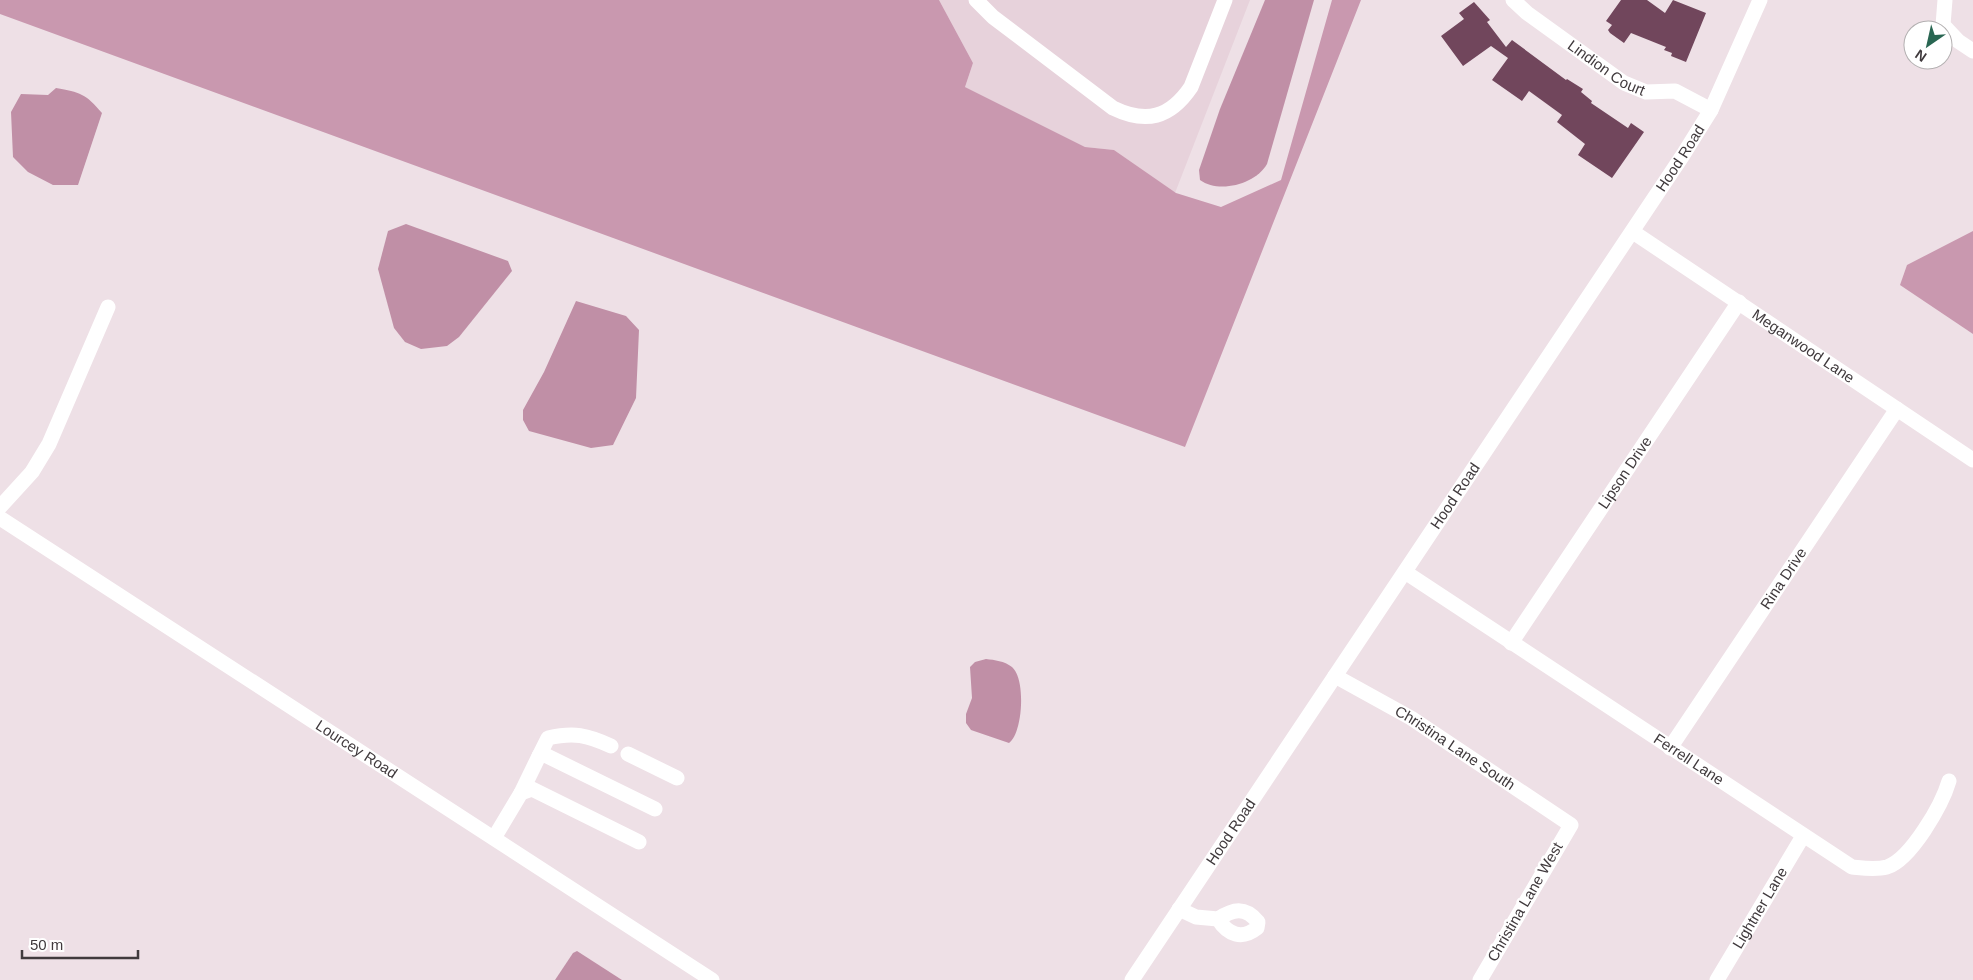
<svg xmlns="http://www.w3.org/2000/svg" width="1973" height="980" font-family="Arial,sans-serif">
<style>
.built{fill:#e7d2db}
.forest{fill:#c998af}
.water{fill:#c08fa6}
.building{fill:#71465c}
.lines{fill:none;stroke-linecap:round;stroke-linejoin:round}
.minor{stroke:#fff;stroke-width:15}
.labels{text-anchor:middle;stroke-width:5;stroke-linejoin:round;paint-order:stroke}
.street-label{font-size:15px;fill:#403a3d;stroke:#fff}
</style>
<rect width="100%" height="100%" fill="#eee0e6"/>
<path class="built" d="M939,0h311l-75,193 -61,-43 -29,-3 -120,-60 8,-24z"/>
<g class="forest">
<path d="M0,0h939l34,63 -8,24 120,60 29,3 62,43 45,14 60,-27 51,-180h29l-176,447 -1185,-433z"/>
<path d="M1973,231v103l-73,-49 7,-20z"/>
</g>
<g class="water">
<path d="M1265,0h49l-47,164c-11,20 -48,30 -67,16l-1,-10 21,-61z"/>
<path d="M56,88c24,4 30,6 46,25l-24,72h-25l-25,-13 -15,-15 -2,-45 10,-18 27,1z"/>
<path d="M406,224l102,37 4,10 -53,66 -12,9 -26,3 -16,-7 -11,-14 -16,-59 10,-38z"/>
<path d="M576,301l50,15 13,14 -3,68 -23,47 -22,3 -62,-17 -6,-11v-10l21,-38z"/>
<path d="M986,659c9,1 18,2 26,8 14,12 11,66 -3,76l-38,-13 -5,-7v-9l6,-16 -2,-31 5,-5z"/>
<path d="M577,951l45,29h-67l18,-27z"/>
</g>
<g class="building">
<path d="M1621,0h26l18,13 8,-13 33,13 -20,49 -15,-6 1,-3 -8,-3 2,-3 -35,-14 -7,10 -14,-10 -2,-3 4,-5 -6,-4z"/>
<path d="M1474,2l16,18 -3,2 19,25 6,-7 54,40 1,-1 16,10 -2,3 11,9 -1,2 37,25 3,-5 13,9 -32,46 -34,-23 7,-11 -28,-22 5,-7 -33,-24 -7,10 -30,-21 16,-22 -17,-12 -28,20 -22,-30 23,-17 -5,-6z"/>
</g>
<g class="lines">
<g class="minor">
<path d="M976,0l17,17 120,91c33,16 57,10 78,-21l34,-87"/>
<path id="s1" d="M1513,0l14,13 97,70 22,9 29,-1 36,19"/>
<path d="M1945,0l-2,25 15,16 15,10"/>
<path id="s2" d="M1633,232l340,228"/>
<path d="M0,507l32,-35 17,-28 59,-137"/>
<path id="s3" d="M0,518l712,462"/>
<path id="s4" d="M1405,572l447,295c11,1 23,3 35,0 24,-8 55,-62 62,-86"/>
<path id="s5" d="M1511,643l228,-341"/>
<path id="s6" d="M1335,676l76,42 160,107 -91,155"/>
<path id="s7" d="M1670,748l227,-339"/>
<path d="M628,754l49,24"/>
<path d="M539,756l9,-18c26,-6 39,-3 63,8"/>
<path d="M521,793l18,-37 6,-1 110,54"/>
<path d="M494,838l27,-45 11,-4 107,53"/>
<path d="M1179,909l17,8 22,2c10,16 24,21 39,9l1,-6c-13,-16 -25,-13 -40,-3"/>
<path id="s8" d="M1132,980l551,-825 28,-45 49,-110"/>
<path id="s9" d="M1717,980l86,-144"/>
</g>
</g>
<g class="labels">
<g class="street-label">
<text dy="5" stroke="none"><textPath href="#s1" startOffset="116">Lindion Court</textPath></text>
<text dy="5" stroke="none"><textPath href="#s8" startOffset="988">Hood Road</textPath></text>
<text dy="5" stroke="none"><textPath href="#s2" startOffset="205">Meganwood Lane</textPath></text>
<text dy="5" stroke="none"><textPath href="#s5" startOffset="205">Lipson Drive</textPath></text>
<text dy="5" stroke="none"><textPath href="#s8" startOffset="582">Hood Road</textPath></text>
<text dy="5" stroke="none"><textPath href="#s7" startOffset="204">Rina Drive</textPath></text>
<text dy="5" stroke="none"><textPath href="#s6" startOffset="140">Christina Lane South</textPath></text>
<text dy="5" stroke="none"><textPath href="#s3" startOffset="425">Lourcey Road</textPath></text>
<text dy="5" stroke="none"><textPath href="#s4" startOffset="340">Ferrell Lane</textPath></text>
<text dy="5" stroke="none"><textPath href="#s8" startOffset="178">Hood Road</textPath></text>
<text transform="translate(1525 902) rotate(-60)" y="5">Christina Lane West</text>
<text dy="5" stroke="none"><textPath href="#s9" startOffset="84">Lightner Lane</textPath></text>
</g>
</g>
<g transform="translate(1928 45) rotate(214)"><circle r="24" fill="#ffffff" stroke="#b3b0b1"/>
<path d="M0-4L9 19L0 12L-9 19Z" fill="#296652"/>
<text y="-8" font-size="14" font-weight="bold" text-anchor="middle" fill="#403a3d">N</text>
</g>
<path d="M22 950v8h116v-8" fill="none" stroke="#403a3d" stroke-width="2.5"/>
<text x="30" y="950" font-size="15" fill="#403a3d" stroke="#ffffff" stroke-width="4" paint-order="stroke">50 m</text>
</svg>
